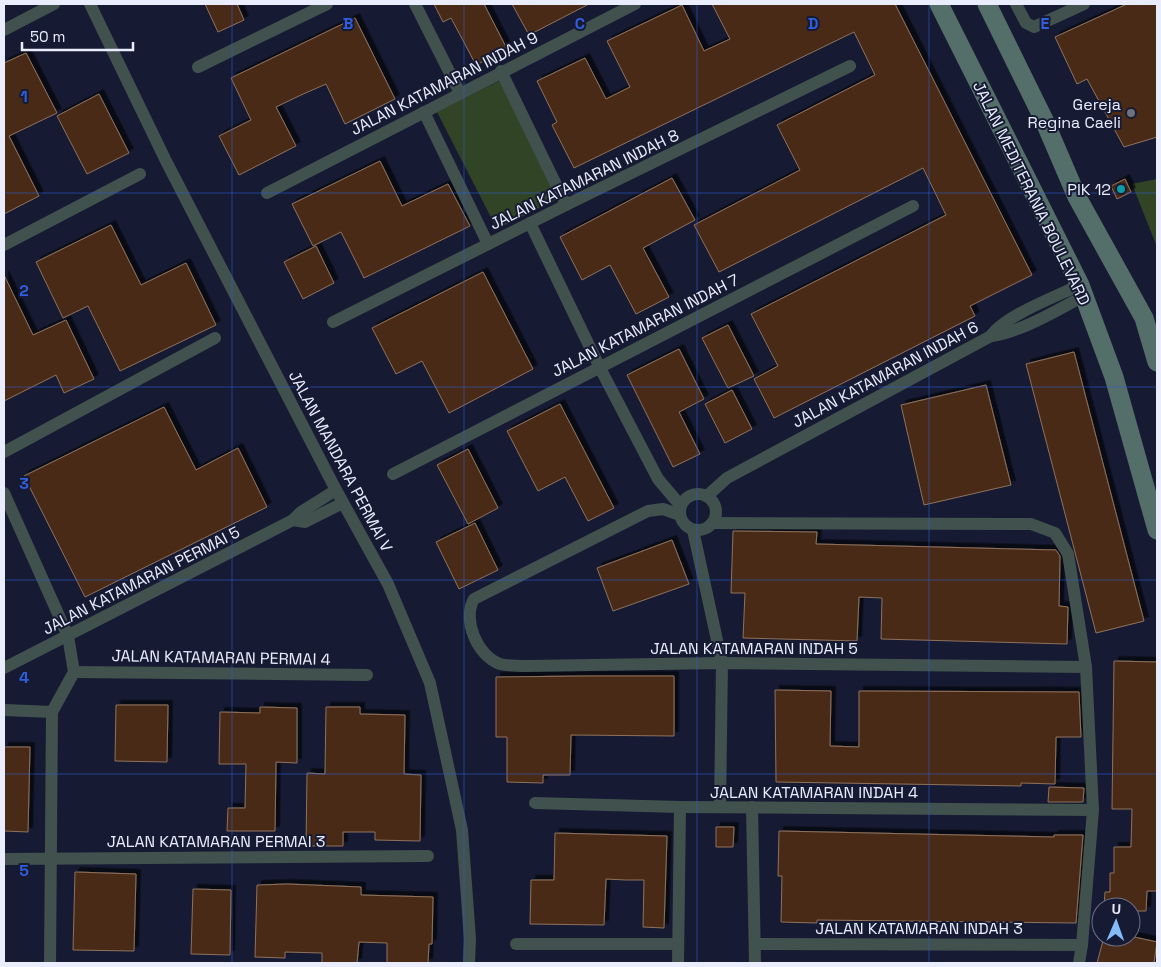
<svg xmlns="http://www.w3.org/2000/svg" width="1161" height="967" font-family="'Space Grotesk',sans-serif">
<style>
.green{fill:#324426}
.building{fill:#4a2c17;stroke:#8e715d;filter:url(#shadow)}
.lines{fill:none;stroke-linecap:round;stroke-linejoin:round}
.street{stroke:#41514e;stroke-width:12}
.secondary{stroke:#546e69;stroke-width:19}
.grid{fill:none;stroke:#315edc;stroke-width:1;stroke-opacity:0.55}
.worship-dot{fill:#6b7280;stroke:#161b33;stroke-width:2}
.culture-dot{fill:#0f9aa8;stroke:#161b33;stroke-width:2}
.labels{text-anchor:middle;stroke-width:4;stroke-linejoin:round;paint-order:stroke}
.street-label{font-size:16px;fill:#e9edfe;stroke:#161b33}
.poi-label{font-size:16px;fill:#e9edfe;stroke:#161b33;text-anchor:end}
.grid-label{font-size:16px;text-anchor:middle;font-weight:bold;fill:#315edc;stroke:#161b33;stroke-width:4;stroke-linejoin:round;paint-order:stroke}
</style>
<defs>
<filter id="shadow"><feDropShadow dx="4.5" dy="-4.5" stdDeviation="0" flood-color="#0009"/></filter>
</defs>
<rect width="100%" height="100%" fill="#161b33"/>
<g class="green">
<path d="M503,79l60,117 -66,33 -60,-117z"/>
<path d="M1157,179v68l-25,-63z"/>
</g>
<g class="building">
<path d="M205,4h32l7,16 -26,12z"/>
<path d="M434,4h50l23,45 -31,16 -25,-47 -8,4z"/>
<path d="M512,4h77l-60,31z"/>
<path d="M712,4h183l137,271 -62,31 5,10 -201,102 -20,-39 24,-13 -27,-52 195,-99 -23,-47 -204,104 -25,-47 106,-55 -23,-45 98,-50 -21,-43 -280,136 -22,-43 5,-3 -20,-41 48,-23 21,41 24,-12 -23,-46 75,-36 22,46 26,-12z"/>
<path d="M1127,4h30v133l-33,10 -37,-68 -10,5 -22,-47z"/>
<path d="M355,18l40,81 -50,25 -19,-40 -25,11 -25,12 20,39 -57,29 -20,-39 32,-16 -20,-42z"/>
<path d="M26,53l31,60 -48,23 30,60 -35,18v-151z"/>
<path d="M99,94l30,59 -42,21 -30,-58z"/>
<path d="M380,161l22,45 46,-22 22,42 -106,52 -23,-46 -28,14 -21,-42z"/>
<path d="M672,178l23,42 -52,28 26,49 -33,17 -26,-49 -28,15 -22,-43z"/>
<path d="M1125,179l6,13 -14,7 -6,-13z"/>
<path d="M111,225l30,60 45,-22 30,62 -96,46 -32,-65 -25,12 -27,-56z"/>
<path d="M316,246l18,37 -31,16 -19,-37z"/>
<path d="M483,272l50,97 -84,44 -27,-52 -26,13 -24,-46z"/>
<path d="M4,275l29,60 33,-15 28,59 -30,14 -8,-18 -52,26z"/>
<path d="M728,325l26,51 -26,12 -26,-50z"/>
<path d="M679,349l25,50 -25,13 21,42 -27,13 -46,-92z"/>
<path d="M1074,352l70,269 -48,12 -70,-269z"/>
<path d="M986,385l25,100 -87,20 -23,-100z"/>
<path d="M732,390l20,39 -27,14 -20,-39z"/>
<path d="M560,404l54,104 -26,13 -23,-44 -27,14 -31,-60z"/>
<path d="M164,407l32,63 42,-22 29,59 -182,90 -61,-121z"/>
<path d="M468,449l30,59 -30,16 -31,-59z"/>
<path d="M475,523l23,47 -39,19 -23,-47z"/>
<path d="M733,531l84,1 -1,12 240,6 4,6 -1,50 9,1 -1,37 -186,-5 1,-41 -23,-1 -2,44 -114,-3 2,-45h-14z"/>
<path d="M672,540l17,44 -76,27 -16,-43z"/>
<path d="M1114,661l43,1v229h-10l-1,20h-15v-4h-27l1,-15h5v-19h4v-26h17l1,-38h-20z"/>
<path d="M584,676h90v60l-103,-1 -1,40h-27v8l-36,-1v-45h-11v-60z"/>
<path d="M775,690l56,1 -1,55 29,1v-56l220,1 2,45h-25l-1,47 -34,-1v3l-245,-4z"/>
<path d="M116,705h52l-1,57 -52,-1z"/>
<path d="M260,707l37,1v55l-21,-1 -1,69h-48l1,-23h17l1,-44h-27l1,-52 40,1z"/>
<path d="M326,707h34v7l45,1 -1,59 17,1 -1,66 -45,-1v-8h-32v14h-37l1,-73 18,1z"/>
<path d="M4,747h26l-2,85 -24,-1z"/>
<path d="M1049,787l35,1 -1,14h-35z"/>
<path d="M716,827h18l-1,20h-17z"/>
<path d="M779,831l275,6v-2h29l-7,88 -259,-3v3l-36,-1 1,-46h-4z"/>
<path d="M555,833l112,3 -3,92 -21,-1 1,-47h-18l-20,-1 -2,46 -74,-1 1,-44h23z"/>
<path d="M75,872l61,2 -2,77 -61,-1z"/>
<path d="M288,884l73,3v8l72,2 -1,47h-3l-1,19h-41v-20l-28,-1 -2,21h-35v-10l-37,-1v6l-30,-1 2,-72z"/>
<path d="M193,889l38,1 -1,65 -39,-1z"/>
<path d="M1104,937h30l23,5 -3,21h-57z"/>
</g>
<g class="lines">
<g class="street">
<path d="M90,4l76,157 170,329 52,94 42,99 32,147 8,109 -1,24"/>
<path d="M415,4l45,89"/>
<path d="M1016,4l10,19 8,4 50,-23"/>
<path d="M4,30l50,-26"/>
<path d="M198,67l129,-63"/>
<path d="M501,71l65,134"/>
<path d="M424,112l64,132"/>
<path d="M267,193l368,-189"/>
<path d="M530,223l69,143 59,113 22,26"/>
<path d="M4,245l136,-71"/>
<path d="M333,322l233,-117 284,-139"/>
<path d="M991,336c33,-5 64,-25 93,-40"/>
<path d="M4,452l211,-114"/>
<path d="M393,474l520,-268"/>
<path d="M4,493l64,143 6,36 -22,40 -48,-2"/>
<circle cx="698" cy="512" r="18"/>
<path d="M707,496l20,-18 264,-142c13,-20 66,-40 89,-51"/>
<path d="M680,515l-17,-6 -15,2 -174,88c-12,20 3,57 26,65 8,2 18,2 27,2l195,-3 364,4"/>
<path d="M293,520l12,2 38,-19"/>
<path d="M712,523l319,1 24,9 13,21 18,113 7,143 -11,135 -3,18"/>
<path d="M693,530l29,133 -2,144"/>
<path d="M4,668l289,-148 8,-8 35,-22"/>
<path d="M74,672l293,3"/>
<path d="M535,803l145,4 413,3"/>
<path d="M752,807l3,156"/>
<path d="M4,859l424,-3"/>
<path d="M516,944h162"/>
<path d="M755,944l327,1"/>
<path d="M50,963l2,-251"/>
<path d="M678,963l2,-156"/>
</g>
<g class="secondary">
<path d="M939,4l141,281 34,92 43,153"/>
<path d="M987,4l57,116 33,77 67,121 13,44"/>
</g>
</g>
<path class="grid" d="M232,4v959M464,4v959M697,4v959M929,4v959M4,193h1153M4,387h1153M4,580h1153M4,774h1153"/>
<circle class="worship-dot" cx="1131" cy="113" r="5"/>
<circle class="culture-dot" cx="1121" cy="189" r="5"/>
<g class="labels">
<g class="street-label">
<text transform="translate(444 83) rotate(-27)" y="6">JALAN KATAMARAN INDAH 9</text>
<text transform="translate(584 179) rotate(-26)" y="6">JALAN KATAMARAN INDAH 8</text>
<text transform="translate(1032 193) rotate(64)" y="6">JALAN MEDITERANIA BOULEVARD</text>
<text transform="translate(645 325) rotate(-27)" y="6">JALAN KATAMARAN INDAH 7</text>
<text transform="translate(885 374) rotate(-28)" y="6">JALAN KATAMARAN INDAH 6</text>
<text transform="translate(341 461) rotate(62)" y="6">JALAN MANDARA PERMAI V</text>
<text transform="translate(141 580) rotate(-27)" y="6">JALAN KATAMARAN PERMAI 5</text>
<text x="754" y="654">JALAN KATAMARAN INDAH 5</text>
<text transform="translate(221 657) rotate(1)" y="6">JALAN KATAMARAN PERMAI 4</text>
<text x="814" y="798">JALAN KATAMARAN INDAH 4</text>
<text x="216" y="847">JALAN KATAMARAN PERMAI 3</text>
<text x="919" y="934">JALAN KATAMARAN INDAH 3</text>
</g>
<g class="poi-label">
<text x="1121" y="110">Gereja<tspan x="1121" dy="18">Regina Caeli</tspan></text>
<text x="1111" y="195">PIK 12</text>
</g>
</g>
<g class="grid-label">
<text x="348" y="29">B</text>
<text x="580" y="29">C</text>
<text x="813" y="29">D</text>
<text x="1045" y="29">E</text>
<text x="24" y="102">1</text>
<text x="24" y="296">2</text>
<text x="24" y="489">3</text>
<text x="24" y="683">4</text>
<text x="24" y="876">5</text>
</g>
<rect width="1161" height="967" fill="none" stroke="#e9edfe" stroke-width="10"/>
<g transform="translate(1116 922) rotate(2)"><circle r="24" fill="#161b33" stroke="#6a6f84"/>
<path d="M0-4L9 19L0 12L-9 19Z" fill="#83bcfb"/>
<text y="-8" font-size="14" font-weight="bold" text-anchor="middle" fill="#e9edfe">U</text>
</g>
<path d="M22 42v8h111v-8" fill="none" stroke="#e9edfe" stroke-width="2.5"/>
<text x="30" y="42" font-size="15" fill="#e9edfe" stroke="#161b33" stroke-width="4" paint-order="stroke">50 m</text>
</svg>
